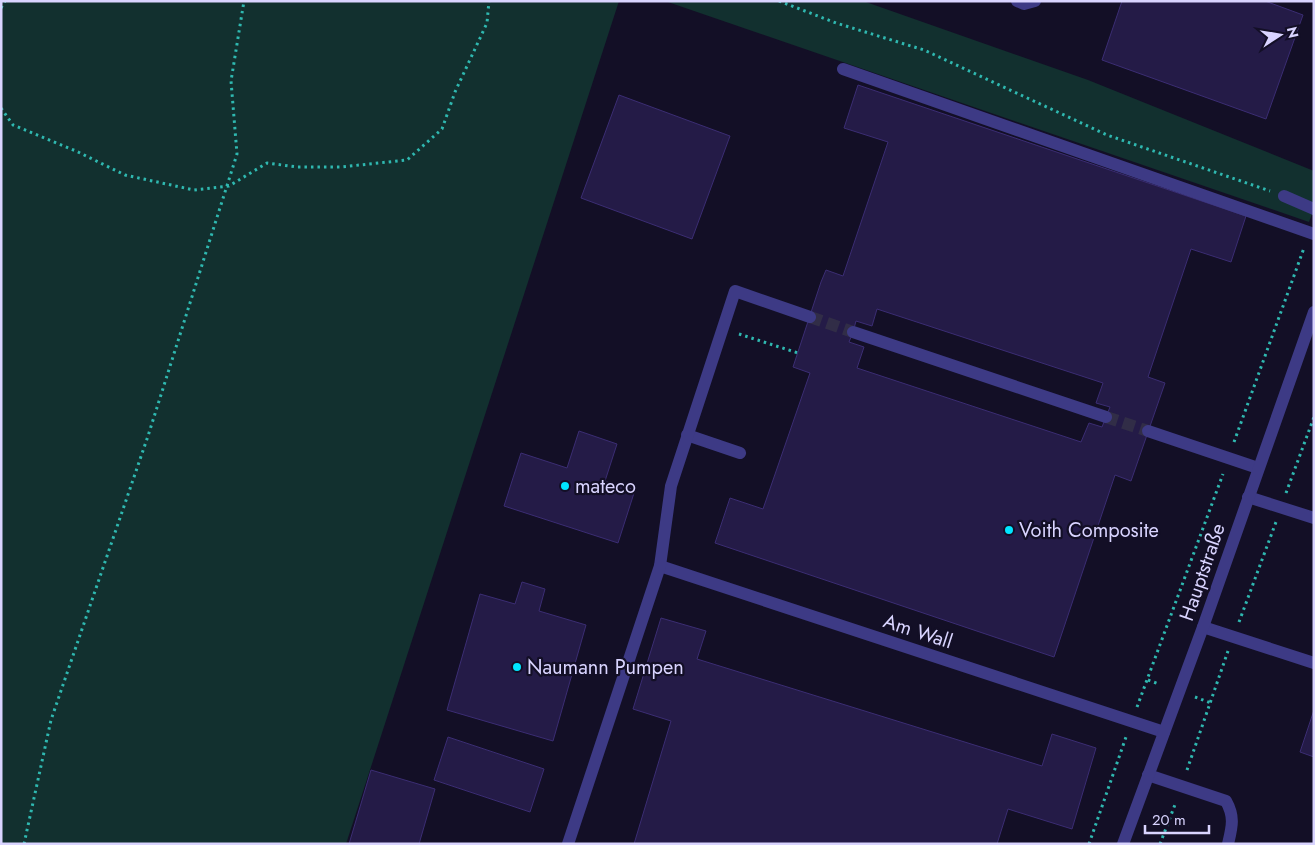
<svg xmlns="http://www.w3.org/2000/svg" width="1315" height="845" font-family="Jost,sans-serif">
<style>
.green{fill:#12302f}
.building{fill:#241b47;stroke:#3b2d73;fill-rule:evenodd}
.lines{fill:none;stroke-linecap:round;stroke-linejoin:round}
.minor-tunnel{stroke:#312d47;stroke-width:12;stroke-dasharray:12 6;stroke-linecap:butt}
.path{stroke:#2fb8b0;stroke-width:3;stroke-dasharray:2.5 4;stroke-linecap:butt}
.minor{stroke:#3d3a85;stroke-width:12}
.poi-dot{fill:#00e5ff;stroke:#130f26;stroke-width:2}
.labels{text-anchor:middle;stroke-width:4.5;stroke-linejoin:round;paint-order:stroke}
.poi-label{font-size:20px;fill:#d9d4ff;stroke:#130f26;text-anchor:start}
.street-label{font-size:20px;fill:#d9d4ff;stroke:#130f26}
</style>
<rect width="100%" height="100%" fill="#130f26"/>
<g class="green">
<path d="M1,1h618l-273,843h-345z"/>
<path d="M665,1h198l225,79 226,91v37l-5,14z"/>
</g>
<g class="building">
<path d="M1122,1h143l38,14 -37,104 -164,-59z"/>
<path d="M858,85l388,131 -15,46 -40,-13 -43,128 17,6 -34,98 -16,-6 -61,182 -339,-114 15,-45 33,11 47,-136 -17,-6 28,-85 5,-12 17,6 45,-134 -44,-14zM877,309l226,74 -7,20 14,4 -8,20 -13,-4 -8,19 -224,-74 7,-21 -15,-5 4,-10 3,-11 16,5z"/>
<path d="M619,95l111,41 -38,103 -111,-41z"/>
<path d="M579,431l38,13 -12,37 30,9 -17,53 -114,-37 17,-53 46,15z"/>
<path d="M522,582l23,7 -6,22 47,14 -33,116 -106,-31 33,-116 35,10z"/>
<path d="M661,618l45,13 -9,28 345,107 10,-32 44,14 -24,81 -64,-20 -11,35h-363l37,-123 -38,-12z"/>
<path d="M1314,710v47l-14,-5z"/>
<path d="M448,737l96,32 -14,43 -96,-32z"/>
<path d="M371,770l64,19 -16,55h-70z"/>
</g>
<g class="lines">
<g class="minor-tunnel">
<path d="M810,317l43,15"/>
<path d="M1106,417l42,14"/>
</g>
<g class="path">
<path d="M779,1l57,22 88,27 183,85 163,56"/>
<path d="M1,8l4,-7"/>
<path d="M1,108l12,17 63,26 49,24 69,15 35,-4 38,-23 30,4h44l66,-7 35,-31 13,-37 32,-69 2,-22"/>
<path d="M739,334l59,19"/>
<path d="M1234,442l70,-194"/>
<path d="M1286,493l28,-76"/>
<path d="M1239,622l37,-100"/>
<path d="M1148,680l11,4"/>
<path d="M1195,697l16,6"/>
<path d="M1137,707l86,-233"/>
<path d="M1187,770l41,-119"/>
<path d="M24,844l27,-124 97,-284 89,-282 -6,-73 13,-80"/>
<path d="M1089,844l37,-107"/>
<path d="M1160,844l16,-42"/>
</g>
<g class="minor">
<path d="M1017,1l7,3 11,-3"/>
<path d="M843,69l471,165"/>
<path d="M1284,196l30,13"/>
<path d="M853,332l253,85"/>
<path d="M1148,431l110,37"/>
<path d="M687,435l53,18"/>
<path d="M1248,497l66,21"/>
<path d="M660,566l504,166"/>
<path d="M1203,627l111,36"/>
<path d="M1148,775l78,26c9,16 6,26 2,43"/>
<path d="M568,844l92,-278 11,-80 64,-195 75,26"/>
<path d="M1123,844l80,-217 111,-315"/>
</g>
</g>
<g class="poi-dot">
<circle cx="565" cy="486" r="5"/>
<circle cx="1009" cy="530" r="5"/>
<circle cx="517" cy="667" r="5"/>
</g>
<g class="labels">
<g class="poi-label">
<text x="575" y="493">mateco</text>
<text x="1019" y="537">Voith Composite</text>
<text x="527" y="674">Naumann Pumpen</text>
</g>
<g class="street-label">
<text transform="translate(1202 572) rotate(-71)" y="7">Hauptstraße</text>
<text transform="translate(918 631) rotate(18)" y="7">Am Wall</text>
</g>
</g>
<rect width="1315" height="845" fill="none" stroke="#d9d4ff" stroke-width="5"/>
<g transform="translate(1280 35) rotate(78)" stroke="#130f26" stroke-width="4" paint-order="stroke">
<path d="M0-4L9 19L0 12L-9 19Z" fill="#d9d4ff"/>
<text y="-8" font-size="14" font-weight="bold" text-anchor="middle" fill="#d9d4ff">N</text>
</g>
<path d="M1145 825v8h64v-8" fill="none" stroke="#d9d4ff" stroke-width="2.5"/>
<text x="1152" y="825" font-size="15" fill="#d9d4ff" stroke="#130f26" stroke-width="4" paint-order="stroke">20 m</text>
</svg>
